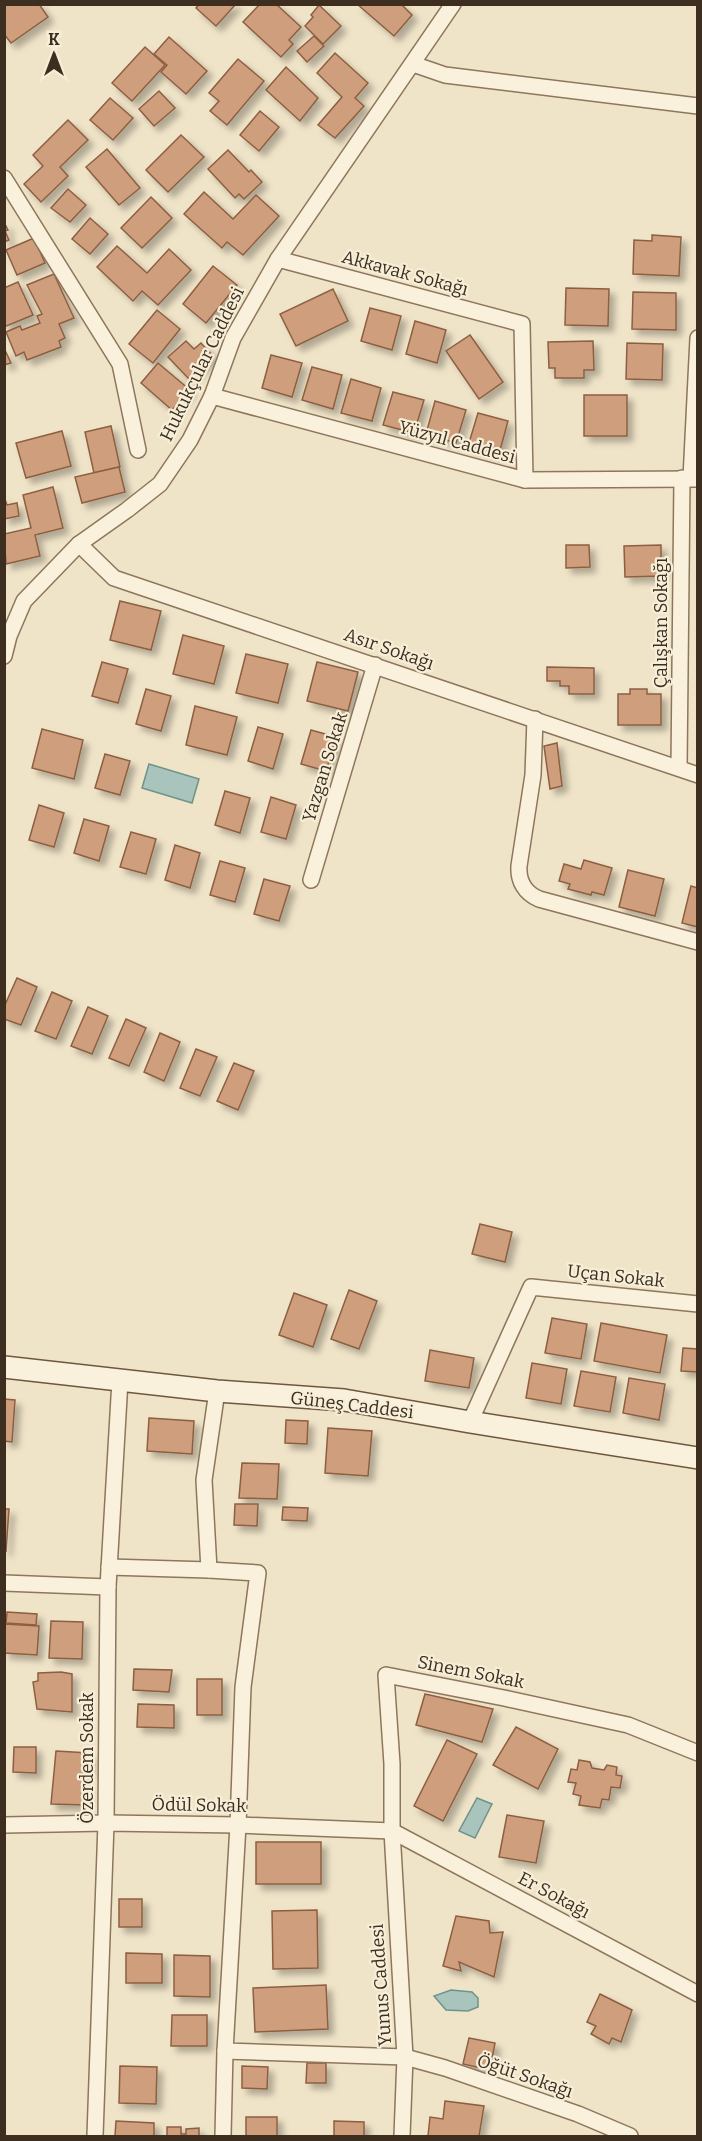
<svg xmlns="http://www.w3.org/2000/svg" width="702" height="2141" font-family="Bitter,serif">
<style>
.water{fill:#a9c4bc;stroke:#6f938a;stroke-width:1.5}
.building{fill:#cf9f7d;stroke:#8d5f41;stroke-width:1.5;filter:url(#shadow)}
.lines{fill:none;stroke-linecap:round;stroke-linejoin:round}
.street-casing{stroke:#8d765c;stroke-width:18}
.secondary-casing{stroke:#6f573f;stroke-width:24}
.street{stroke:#faf1dc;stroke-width:15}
.secondary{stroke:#faf1dc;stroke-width:21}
.labels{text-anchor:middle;stroke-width:4.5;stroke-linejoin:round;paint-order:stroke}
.street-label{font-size:18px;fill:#3d2e20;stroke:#f7eed8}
</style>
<defs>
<filter id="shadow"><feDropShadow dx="5.5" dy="5.5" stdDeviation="3" flood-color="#0004"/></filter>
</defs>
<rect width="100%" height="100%" fill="#f0e4c8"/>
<g class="water">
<path d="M149,764l50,15 -7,24 -50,-15z"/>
<path d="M477,1798l15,6 -17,34 -16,-7z"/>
<path d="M451,1990l21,2 6,6v9l-10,4 -22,-1 -12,-14z"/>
</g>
<g class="building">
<path d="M4,4h35l9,13 -37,26 -7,-9z"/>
<path d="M199,4h37l-20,22 -20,-18z"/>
<path d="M260,4h16l25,23 -12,13 4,4 -12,13 -38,-35z"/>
<path d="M357,4h44l11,11 -18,21z"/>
<path d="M319,5l22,21 -18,18 -18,-18 8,-9 -2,-2z"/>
<path d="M314,36l10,10 -17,16 -10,-11z"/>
<path d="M169,37l38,34 -21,23 -25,-22 6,-7 -13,-11z"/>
<path d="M145,47l20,18 -33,36 -20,-18z"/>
<path d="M335,53l33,30 -13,15 9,8 -29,32 -17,-13 24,-28 -25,-24z"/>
<path d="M238,59l26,22 -37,44 -17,-14 9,-10 -10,-8z"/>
<path d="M286,67l32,31 -18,23 -34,-31z"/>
<path d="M159,91l16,17 -21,18 -15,-17z"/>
<path d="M110,98l23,20 -20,22 -23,-20z"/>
<path d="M260,111l19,16 -20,24 -19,-16z"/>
<path d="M68,120l20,20 -28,27 8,9 -27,26 -17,-18 19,-18 -10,-11z"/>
<path d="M181,135l23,22 -36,35 -22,-22z"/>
<path d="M107,149l33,39 -21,17 -33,-38z"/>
<path d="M228,150l21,22 2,-2 11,12 -18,17 -5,-5 -4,4 -27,-29z"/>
<path d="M68,189l18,16 -16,17 -19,-14z"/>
<path d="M204,192l29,27 23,-24 23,21 -36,39 -16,-13 -5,6 -38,-34z"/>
<path d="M151,197l21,21 -30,30 -21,-20z"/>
<path d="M90,218l18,16 -18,20 -18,-15z"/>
<path d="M4,222l4,8 -3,1 4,9 -5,2z"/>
<path d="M652,235l29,2 -2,39 -46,-2 1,-34 18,1z"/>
<path d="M34,238l11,25 -28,12 -11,-25z"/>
<path d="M117,246l30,27 22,-24 22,21 -33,35 -16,-14 -9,10 -36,-34z"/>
<path d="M213,266l24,19 -31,38 -23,-19z"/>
<path d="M54,274l20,44 -15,6 6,14 -6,3 2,6 -34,13 -3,-8 -8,4 -10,-24 14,-6 2,4 18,-7 -3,-7 5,-2 -15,-29z"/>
<path d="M18,282l15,33 -29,12v-39z"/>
<path d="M566,288l43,1 -1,37 -43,-1z"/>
<path d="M333,289l15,32 -52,25 -16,-32z"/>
<path d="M633,292l43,1v37l-44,-1z"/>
<path d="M370,308l31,8 -9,34 -31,-9z"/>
<path d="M157,310l23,19 -27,34 -24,-19z"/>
<path d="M415,321l31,9 -9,33 -31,-9z"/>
<path d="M470,335l33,47 -24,17 -33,-48z"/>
<path d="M186,341l8,8 7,-6 12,13 -24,23 -21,-22z"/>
<path d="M593,341l1,29h-10v8h-29v-10h-6l-1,-26z"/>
<path d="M627,343l36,1 -1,36 -36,-1z"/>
<path d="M4,348l7,15 -7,2z"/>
<path d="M271,355l31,8 -10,34 -30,-9z"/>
<path d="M158,363l32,27 -18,20 -31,-27z"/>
<path d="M312,367l30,8 -9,34 -31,-9z"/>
<path d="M351,379l30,9 -9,33 -31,-8z"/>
<path d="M393,392l31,8 -10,33 -31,-8z"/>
<rect x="584" y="395" width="43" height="41"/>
<path d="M435,401l31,9 -10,33 -30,-9z"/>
<path d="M478,413l30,8 -9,33 -31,-8z"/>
<path d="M111,426l9,41 -26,6 -9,-41z"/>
<path d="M62,431l9,35 -45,12 -10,-35z"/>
<path d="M119,467l6,25 -43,11 -7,-26z"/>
<path d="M53,487l10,41 -28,7 5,21 -34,8 -2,-30 27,-6 -8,-33z"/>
<path d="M4,496l3,9 10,-2 2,13 -15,3z"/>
<path d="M566,545h23l1,22 -24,1z"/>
<path d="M661,545v31l-36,1 -1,-31z"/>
<path d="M120,601l41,10 -10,39 -41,-10z"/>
<path d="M183,635l41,11 -10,38 -41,-10z"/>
<path d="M246,654l42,10 -10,39 -42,-10z"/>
<path d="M102,662l26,7 -10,34 -26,-7z"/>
<path d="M317,662l41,10 -10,39 -41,-10z"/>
<path d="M547,667l47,1v26h-25v-8h-9v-5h-13z"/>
<path d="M146,689l25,7 -10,35 -25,-7z"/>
<path d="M630,689h17v5h14v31h-43v-31h12z"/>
<path d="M195,706l42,11 -10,38 -41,-10z"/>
<path d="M258,727l25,7 -10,35 -25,-8z"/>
<path d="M42,729l41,11 -9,39 -42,-11z"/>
<path d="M311,730l25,7 -10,34 -25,-7z"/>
<path d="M557,743l5,43 -12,3 -6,-43z"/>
<path d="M105,754l25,7 -10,34 -25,-7z"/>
<path d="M225,791l25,7 -10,35 -25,-8z"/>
<path d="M271,797l25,8 -10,34 -25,-7z"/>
<path d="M39,805l25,8 -10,34 -25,-7z"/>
<path d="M84,819l25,7 -10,35 -25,-8z"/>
<path d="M131,832l25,7 -10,35 -26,-7z"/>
<path d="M175,845l25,8 -10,35 -25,-8z"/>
<path d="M584,860l28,8 -8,27 -12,-3 -1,3 -23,-6 2,-5 -11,-3 5,-17 17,5z"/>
<path d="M220,861l25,7 -10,34 -25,-7z"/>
<path d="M628,870l36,9 -9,37 -36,-9z"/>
<path d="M264,879l26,7 -11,35 -25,-7z"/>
<path d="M691,886l7,2v39l-16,-4z"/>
<path d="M17,978l20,9 -16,38 -17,-6v-12z"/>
<path d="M52,992l20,9 -16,38 -21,-8z"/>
<path d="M88,1007l20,9 -16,38 -21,-8z"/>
<path d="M126,1019l20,9 -17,38 -20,-8z"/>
<path d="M160,1033l20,9 -16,39 -20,-9z"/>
<path d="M196,1049l21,8 -17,39 -20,-8z"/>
<path d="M234,1063l20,8 -16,39 -21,-9z"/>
<path d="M480,1224l32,8 -7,30 -33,-8z"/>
<path d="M349,1290l28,11 -18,48 -28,-10z"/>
<path d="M294,1293l33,12 -14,42 -34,-12z"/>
<path d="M552,1318l35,6 -6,35 -36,-6z"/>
<path d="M601,1323l66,12 -7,38 -66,-12z"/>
<path d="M683,1348l15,1v23l-17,-1z"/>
<path d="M430,1350l44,8 -5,30 -44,-7z"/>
<path d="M532,1363l35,6 -6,35 -35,-6z"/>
<path d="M581,1371l35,6 -6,35 -36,-6z"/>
<path d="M629,1378l36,6 -6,36 -36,-7z"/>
<path d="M4,1399l11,1 -3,42 -8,-1z"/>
<path d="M149,1418l45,3 -2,33 -45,-3z"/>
<path d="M286,1420l22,1 -1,23 -22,-1z"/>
<path d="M328,1428l44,3 -4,45 -43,-3z"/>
<path d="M242,1463l37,1 -2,35 -38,-1z"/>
<path d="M235,1504h23l-1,22 -23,-1z"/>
<path d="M283,1507l25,1 -1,13 -25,-1z"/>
<path d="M4,1509h5l-3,42 -2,-1z"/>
<path d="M7,1612l30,2 -1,11 -30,-2z"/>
<path d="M51,1621l32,1 -1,37 -33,-1z"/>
<path d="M4,1624l35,2 -2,29 -33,-2z"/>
<path d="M134,1669l38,1 -3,22 -36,-2z"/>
<path d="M61,1672l11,2v38l-35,-3 -4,-27 5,-1v-8z"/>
<rect x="197" y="1679" width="25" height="36"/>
<path d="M425,1694l68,15 -11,33 -66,-17z"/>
<path d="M138,1704l36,1v23l-37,-1z"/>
<path d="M516,1727l42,22 -20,40 -45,-24z"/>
<path d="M447,1740l30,14 -34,67 -29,-15z"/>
<path d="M14,1747h22v26l-23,-1z"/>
<path d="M56,1751l33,2v18h-6v11h3v23l-35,-1z"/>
<path d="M579,1760l11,2 2,6 12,2 3,-5 10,2 -1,8 6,1 -2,12 -9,-1 -2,13 -7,-1 -2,9 -21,-3 2,-9 -8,-2 3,-11 -8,-1 3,-13 6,1z"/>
<path d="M507,1815l37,6 -8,42 -37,-6z"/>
<rect x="256" y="1842" width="65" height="42"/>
<rect x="119" y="1899" width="23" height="28"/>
<path d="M317,1910l1,58 -45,1 -1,-58z"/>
<path d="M456,1916l33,5 1,12 13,-1 -9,45 -35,-15 2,9 -18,-5z"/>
<path d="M126,1953l36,1v29h-36z"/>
<path d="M174,1955l36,1v41l-36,-1z"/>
<path d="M326,1985l2,44 -73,3 -2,-44z"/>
<path d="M600,1994l32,16 -11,32 -9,-4 -3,6 -18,-10 5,-8 -9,-4z"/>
<path d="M172,2015h35v31h-36z"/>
<path d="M469,2038l26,5 -5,27 -27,-6z"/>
<path d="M307,2063h19v20h-20z"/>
<path d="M120,2066l37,1 -1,37 -37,-1z"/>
<path d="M242,2066l26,1 -1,22 -25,-1z"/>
<path d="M445,2101l39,5 -5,30h-51l2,-19 13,2z"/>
<rect x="246" y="2117" width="31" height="19"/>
<path d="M116,2121l38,2v13h-39z"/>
<path d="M334,2121l30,1v14h-30z"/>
<path d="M167,2127h14v7h5v-5l13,-1v8h-32z"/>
</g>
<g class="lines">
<defs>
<g id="street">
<path d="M413,64l32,11 253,31"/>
<path d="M4,178l116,186 18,86"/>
<path d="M278,259l244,65 3,156"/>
<path d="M212,396l313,84 173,-1"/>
<path d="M691,478l7,-140"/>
<path d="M79,544l35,34 584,197"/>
<path d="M4,656l5,-20 15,-35 55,-57 48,-34 33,-26 30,-44 22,-44 21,-58 45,-79 175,-255"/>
<path d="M535,719l-2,56 -14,91c-1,15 6,27 20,33l159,43"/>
<path d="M679,768l3,-290"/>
<path d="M311,880l64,-215"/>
<path d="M470,1422l61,-135 167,17"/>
<path d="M109,1567l100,3 -5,-90 13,-89"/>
<path d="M209,1570l49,3 -15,114 -5,138 -13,226 180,6 40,11 133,46 52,22"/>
<path d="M4,1583l104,4"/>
<path d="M4,1825l102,-2 132,2 154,6 306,163"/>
<path d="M95,2136l11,-313 2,-236 12,-207"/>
<path d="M223,2136l2,-85"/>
<path d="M402,2136l3,-79 -13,-226v-67l-6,-89 118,23 124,27 70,28"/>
</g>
<path id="secondary" d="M4,1367l213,24 127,9 126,22 228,36"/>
</defs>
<use href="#street" class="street-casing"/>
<use href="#secondary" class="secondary-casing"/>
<use href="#street" class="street"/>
<use href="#secondary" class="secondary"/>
</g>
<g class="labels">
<g class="street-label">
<text transform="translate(405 273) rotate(15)" y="6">Akkavak Sokağı</text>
<text transform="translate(202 364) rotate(-64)" y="6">Hukukçular Caddesi</text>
<text transform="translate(457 442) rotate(15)" y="6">Yüzyıl Caddesi</text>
<text transform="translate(661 623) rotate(-90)" y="6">Çalışkan Sokağı</text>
<text transform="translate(389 649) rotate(19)" y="6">Asır Sokağı</text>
<text transform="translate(325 767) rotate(-73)" y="6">Yazgan Sokak</text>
<text transform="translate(616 1276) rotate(6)" y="6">Uçan Sokak</text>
<text transform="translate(352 1405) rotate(7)" y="6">Güneş Caddesi</text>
<text transform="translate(471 1672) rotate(11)" y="6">Sinem Sokak</text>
<text transform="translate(87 1758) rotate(-90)" y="6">Özerdem Sokak</text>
<text transform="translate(199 1805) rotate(1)" y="6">Ödül Sokak</text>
<text transform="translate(554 1895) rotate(28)" y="6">Er Sokağı</text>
<text transform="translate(381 1985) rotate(-94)" y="6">Yunus Caddesi</text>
<text transform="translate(525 2076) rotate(19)" y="6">Öğüt Sokağı</text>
</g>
</g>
<rect width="702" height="2141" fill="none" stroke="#3d2e20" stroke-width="12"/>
<g transform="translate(54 54)" stroke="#f7eed8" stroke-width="4.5" paint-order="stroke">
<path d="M0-4.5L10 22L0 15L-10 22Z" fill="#3d2e20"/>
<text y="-9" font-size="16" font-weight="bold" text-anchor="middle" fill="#3d2e20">K</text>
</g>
</svg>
